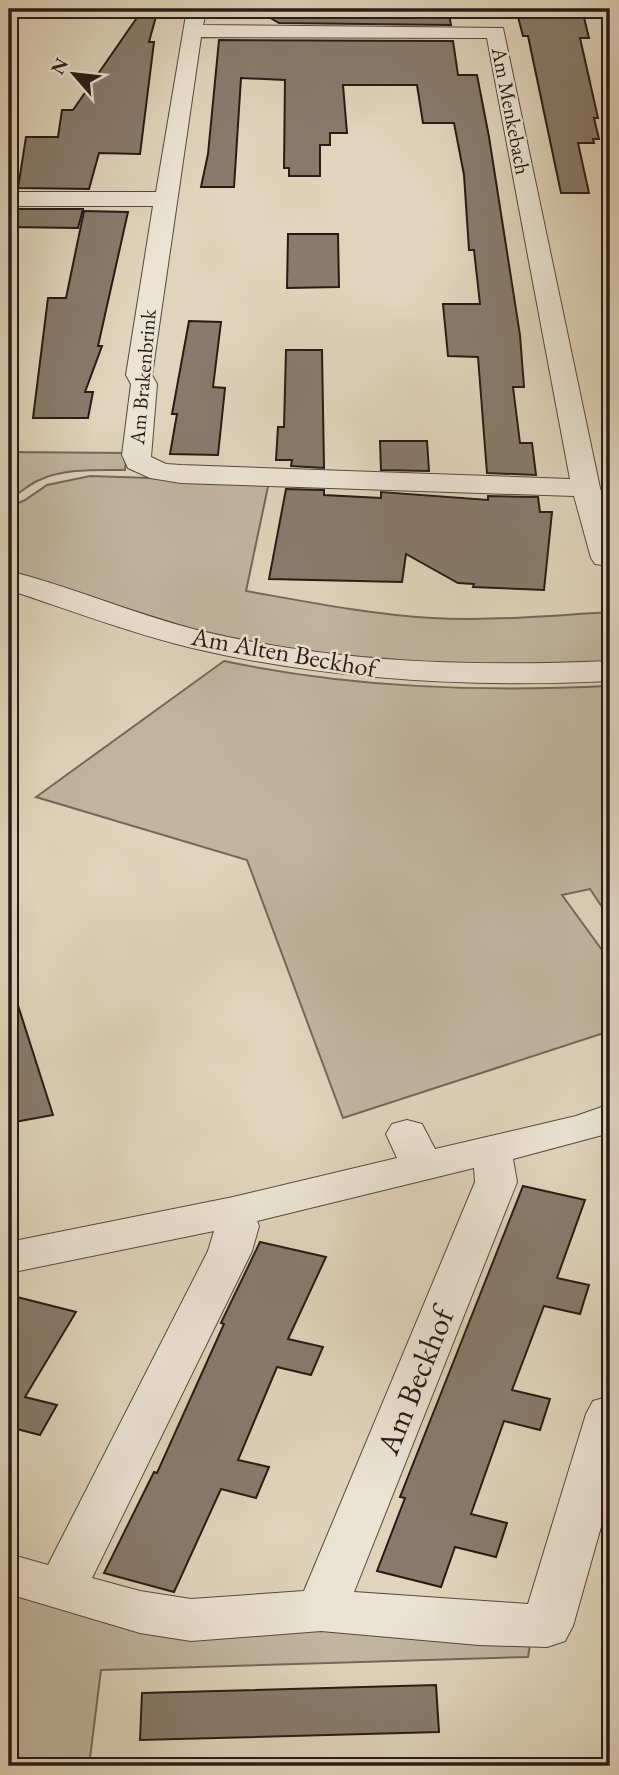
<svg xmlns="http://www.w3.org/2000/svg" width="619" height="1775" font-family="'EB Garamond',serif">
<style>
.green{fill:#c1b5a0;stroke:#74685b;stroke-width:2}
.building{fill:#887b6c;stroke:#281b16;stroke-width:2}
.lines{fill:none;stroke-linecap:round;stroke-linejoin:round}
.street-casing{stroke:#564940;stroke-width:2}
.street{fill:#ebe3d3;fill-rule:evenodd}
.labels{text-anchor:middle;stroke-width:5;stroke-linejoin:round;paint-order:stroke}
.far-street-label{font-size:21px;fill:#281b16;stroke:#ebe3d3}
.street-label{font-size:26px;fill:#281b16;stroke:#ebe3d3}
.near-street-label{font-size:32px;fill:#281b16;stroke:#ebe3d3}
</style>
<rect width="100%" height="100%" fill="#e0d4bc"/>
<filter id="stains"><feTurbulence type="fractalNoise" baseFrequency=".00286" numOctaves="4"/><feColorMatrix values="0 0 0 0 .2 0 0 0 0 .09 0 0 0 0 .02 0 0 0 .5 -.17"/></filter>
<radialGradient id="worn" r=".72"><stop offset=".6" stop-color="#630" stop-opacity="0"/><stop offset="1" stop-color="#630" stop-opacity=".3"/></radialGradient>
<g class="green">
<path d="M9,452l118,1 -2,17c-29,0 -61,-2 -88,11 -10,5 -18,13 -28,18z"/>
<path d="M90,476l179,6 -23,109c62,11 123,23 186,27 60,3 119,-2 178,-6v52l-138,3 -168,-14 -106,-22 -189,-59v-65l16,-7 22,-15z"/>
<path d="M224,661c128,27 256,31 386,25v233l-20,-30 -28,6 48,66v70l-267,87 -96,-258 -211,-63z"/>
<path d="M9,1587l159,43 81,-2 282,11 -3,18 -427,13 -12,96h-80z"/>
</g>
<g class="building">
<path d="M143,9h15l-9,33h5l-14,112 -41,-1 -10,36 -71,-1 8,-51h32l4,-27h11z"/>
<path d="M255,9h120v5h74l2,11 -172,-2z"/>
<path d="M516,9h66l7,29h-9l18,80h-4l5,21h-6l1,4h-16l11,50h-28l-33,-157h-5z"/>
<path d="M219,40l234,1 5,34h19l12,62 31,198 4,52h-11l7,56h12l4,32 -49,-2 -9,-116 -30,-1 -5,-52h37l-6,-54h-5l-5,-75 -10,-52h-31l-6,-38h-74l4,48h-17v12h-10v31h-31v-8h-5l1,-88 -44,-2 -7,109h-33l7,-33z"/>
<path d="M15,209h68l-5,19 -69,-1z"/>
<path d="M84,211l44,1 -30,134h4l-17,46h8l-5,26h-55l15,-120h18z"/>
<path d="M288,234h50l1,53 -52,1z"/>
<path d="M189,321l32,1 -8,65 12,1 -7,67 -48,-1 7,-40h-5z"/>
<path d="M286,350h36l2,118 -33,-2 1,-6h-16l2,-33h6z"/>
<path d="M380,441h47l2,30 -48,-1z"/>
<path d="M286,489l38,1v5l57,3v-6l107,8v-4l50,1 2,15h12l-8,78 -71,-3 1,-3 -16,-1 -52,-29 -4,28 -133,-3z"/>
<path d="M15,996l38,119 -44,8v-126z"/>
<path d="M523,1186l62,14 -28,78 32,7 -9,29 -36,-8 -32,84 38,9 -10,31 -36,-9 -33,93 36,9 -11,34 -41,-10 -14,40 -64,-16 28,-73 -5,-1z"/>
<path d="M260,1242l66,15 -38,82 35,8 -12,28 -34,-8 -39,93 31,7 -13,31 -35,-9 -47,103 -70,-19 50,-101 3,1 67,-149 -3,-1z"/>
<path d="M9,1295l67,17 -51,85 32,8 -17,30 -31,-8z"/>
<path d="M436,1685l3,47 -299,8 2,-47z"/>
</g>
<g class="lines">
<defs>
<g id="street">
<path d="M187,9h20l-4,16 300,3 97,460 10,33v45l-15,-2 -4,-6 -17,-62 -393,-13 -31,-5 -22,-10 -6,-13 9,-71 -5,-9 27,-169h-144v-14h147zM201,37l286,1 83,441 -389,-14 -15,-1 -15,-7 6,-73 -5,-9z"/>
<path d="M9,571c64,16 124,43 188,59 135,33 274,37 413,31v20c-141,7 -281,-1 -418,-33 -62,-15 -122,-38 -183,-58z"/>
<path d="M610,1104v29l-97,26 4,23 -163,410 174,12 58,-190 7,-13 17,-5v99l-37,131 -8,15 -18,6 -68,-2 -158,-14 -130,10 -51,-8 -131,-39v-40l39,11 160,-314 6,-20 -205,42v-31l224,-45 164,-39 -11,-24 6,-10 15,-4 15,4 13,25 141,-33zM474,1168l1,14 -171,409 -113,8 -51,-8 -48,-13 160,-327 7,-25 -2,-5z"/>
</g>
</defs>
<use href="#street" class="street-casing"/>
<use href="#street" class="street"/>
</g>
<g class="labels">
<g class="far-street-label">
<text transform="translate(511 111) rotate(79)" y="7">Am Menkebach</text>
<text transform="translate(143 377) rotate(-85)" y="7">Am Brakenbrink</text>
</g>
<g class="street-label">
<text transform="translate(284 652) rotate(10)" y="9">Am Alten Beckhof</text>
</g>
<g class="near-street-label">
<text transform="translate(415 1381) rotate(-68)" y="11">Am Beckhof</text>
</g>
</g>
<rect width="619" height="1775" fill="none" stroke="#e0d4bc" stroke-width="35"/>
<rect x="10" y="10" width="598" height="1754" fill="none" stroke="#281b16" stroke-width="3.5"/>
<rect x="18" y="18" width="584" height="1740" fill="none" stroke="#281b16" stroke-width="2"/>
<g transform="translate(74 74) rotate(298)" stroke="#ebe3d3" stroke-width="5" paint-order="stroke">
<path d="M0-5L12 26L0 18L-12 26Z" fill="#281b16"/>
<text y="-10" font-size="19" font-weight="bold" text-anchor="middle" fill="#281b16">N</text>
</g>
<rect width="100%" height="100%" filter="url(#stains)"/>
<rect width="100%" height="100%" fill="url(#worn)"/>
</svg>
